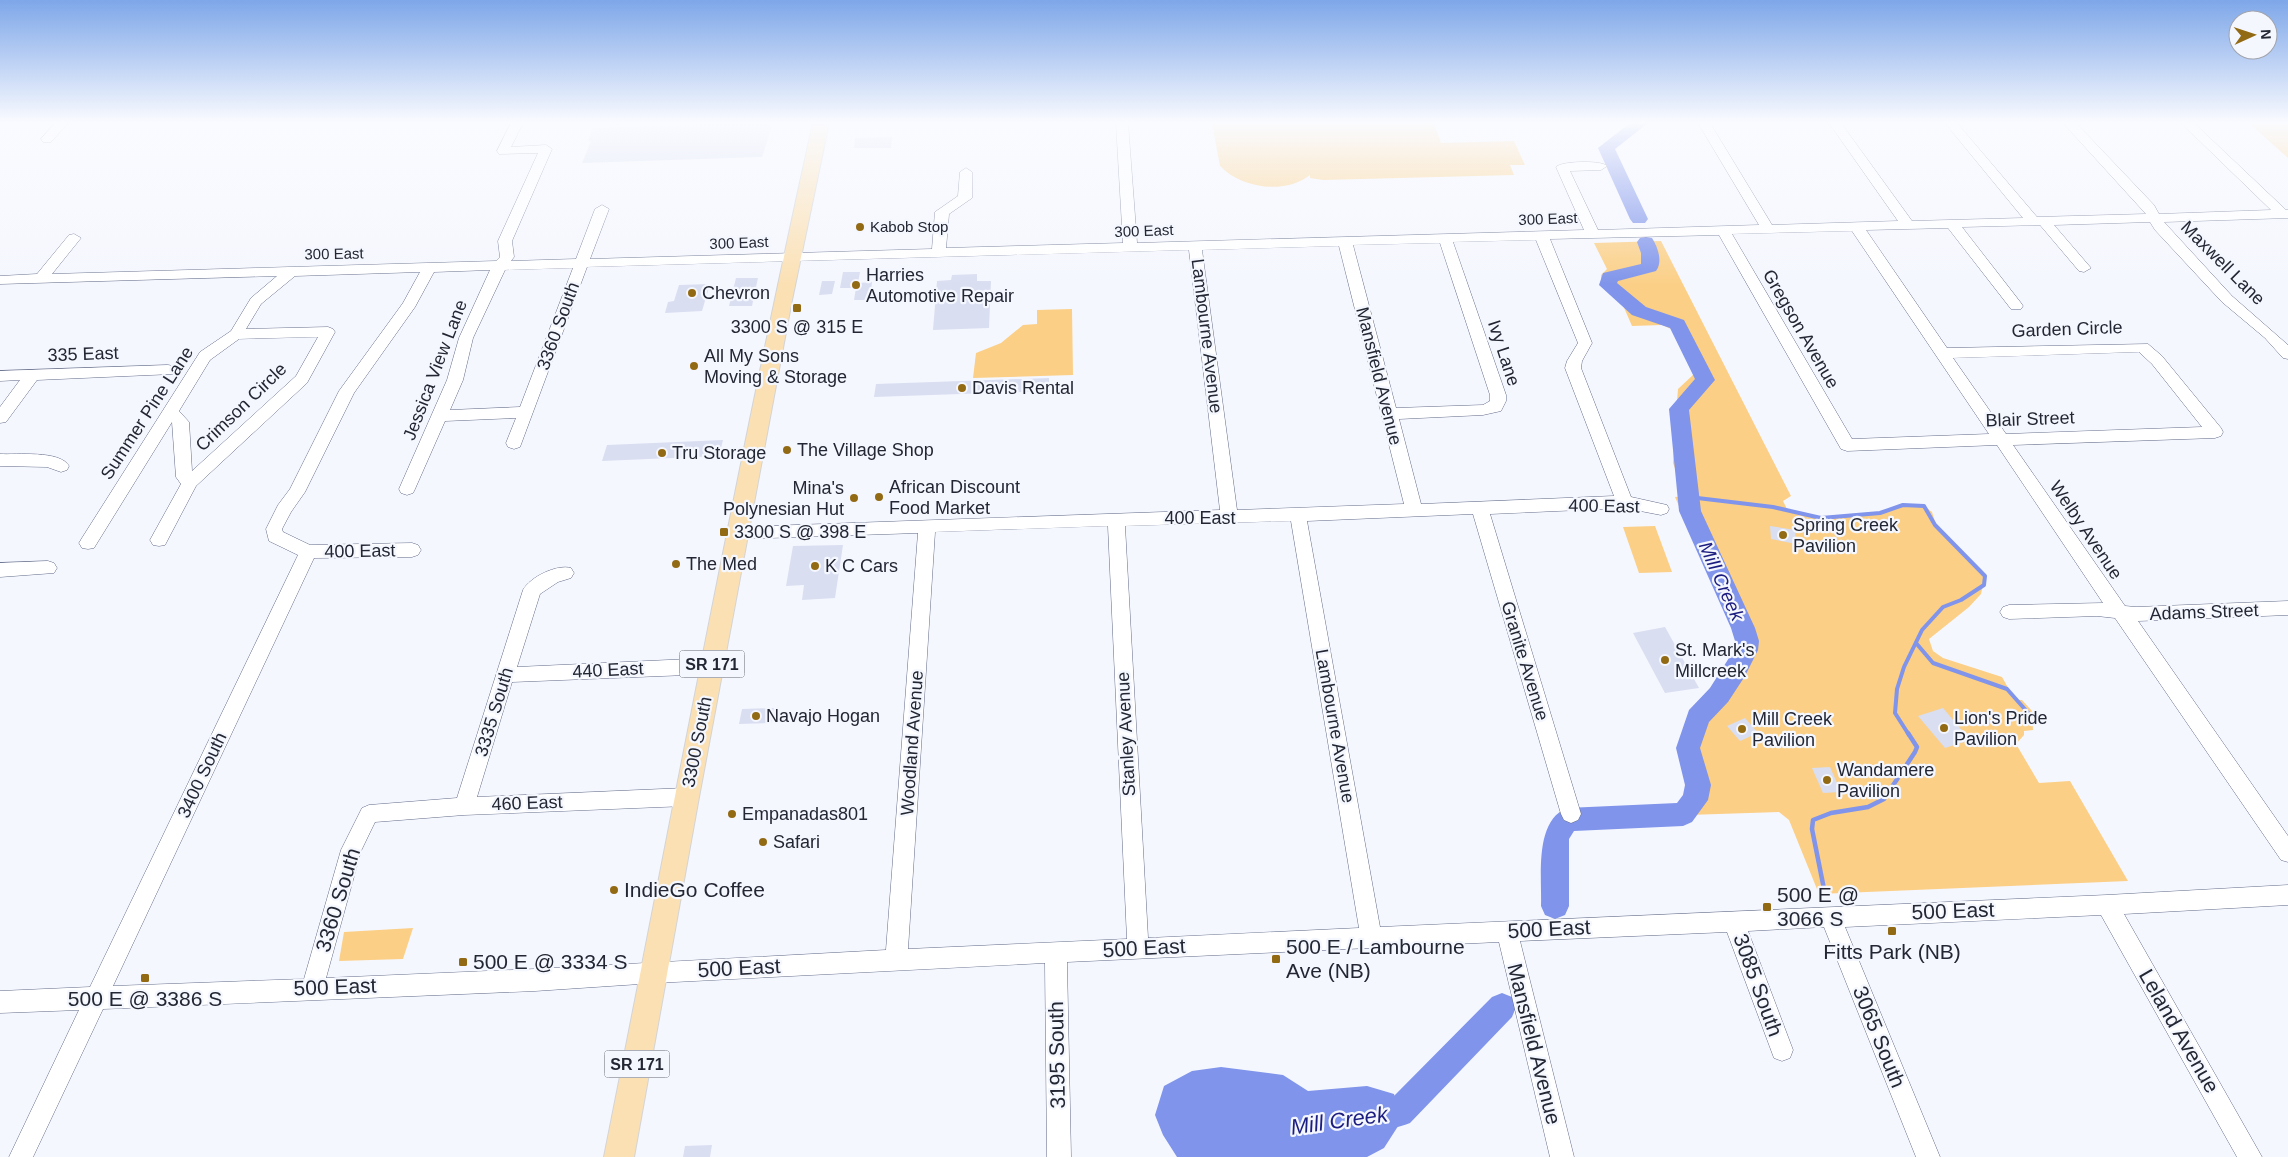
<svg xmlns="http://www.w3.org/2000/svg" width="2288" height="1157" font-family="Arial,sans-serif">
<style>
.green{fill:#fbcf86}
.water{fill:#7f94ea}
.lines{fill:none;stroke-linecap:round;stroke-linejoin:round}
.stream-far1{stroke:#7f94ea;stroke-width:4}
.stream{stroke:#7f94ea;stroke-width:4.5}
.river{fill:#7f94ea;fill-rule:evenodd}
.building{fill:#d9def1}
.minor-casing{stroke:#636c89;stroke-width:1}
.major-casing{stroke:#d3d4d6;stroke-width:2}
.minor{fill:#fff;fill-rule:evenodd}
.major{fill:#fbe0b3;fill-rule:evenodd}
.poi-dot{fill:#936a14;stroke:#f5f7fe;stroke-width:2}
.labels{text-anchor:middle;stroke-width:4.5;stroke-linejoin:round;paint-order:stroke}
.far-street-label{font-size:15px;fill:#232733;stroke:#f5f7fe}
.far-poi-label{font-size:15px;fill:#232733;stroke:#f5f7fe;text-anchor:start}
.shield{fill:#f5f7fe;stroke:#626570;stroke-width:1}
.shield-label{font-size:16px;font-weight:bold;fill:#232733}
.street-label{font-size:18px;fill:#232733;stroke:#f5f7fe}
.poi-label{font-size:18px;fill:#232733;stroke:#f5f7fe;text-anchor:start}
.water-label{font-size:19px;font-style:italic;fill:#1c1d80;stroke:#f5f7fe}
.near-poi-label{font-size:21px;fill:#232733;stroke:#f5f7fe;text-anchor:start}
.near-street-label{font-size:21px;fill:#232733;stroke:#f5f7fe}
.near-water-label{font-size:22px;font-style:italic;fill:#1c1d80;stroke:#f5f7fe}
</style>
<rect width="100%" height="100%" fill="#f5f7fe"/>
<g class="green">
<path d="M1212,123h222l7,20 73,-2 11,24h-15l4,10 -191,5 -13,-2v-3c-25,20 -69,13 -90,-9z"/>
<path d="M2249,123h39v35z"/>
<path d="M1661,241l130,255 -8,5 4,8 34,9 59,-5 23,-8 21,1 8,6 4,13 49,51 -4,18 -12,13 -40,32 4,12 10,7 59,19 13,23h7l10,11 1,19 -9,1v4l-8,9 23,39 31,-2 58,100 -309,13 -30,-74 -10,-8 -91,3 5,-8 -1,-24 -9,-37 10,-34 38,-53 6,-13 -2,-12 -60,-137 10,-1 -12,-33 2,-39 -5,-11h6l2,-24 16,-15 -21,-44 -11,-5 -30,1 -10,-23 -21,-21v-7l6,-6 -13,-26z"/>
<path d="M1072,309l1,66 -100,3 3,-25 25,-10 22,-18 14,-1v-14z"/>
<path d="M1655,526l17,46 -33,1 -16,-46z"/>
<path d="M413,928l-10,31 -64,2 5,-29z"/>
</g>
<path class="water" d="M1221,1067l62,8 25,16 59,-5 27,8 8,26 -18,28 -17,9h-190l-14,-22 -8,-20 9,-29 28,-15z"/>
<g class="lines">
<g class="stream-far1">
<path d="M1689,497l84,10 48,11 59,-5 23,-8 21,1 11,19 50,51 -1,9 -23,15 -18,7 -21,23 -18,37 -7,22 -2,24 14,22"/>
<path d="M1916,643l17,20 74,26 23,26"/>
</g>
<path class="stream" d="M1825,894l-13,-65 1,-9 18,-7 37,-6 16,-8 31,-47 2,-5 -9,-14"/>
<g class="river">
<path d="M1630,123h18l-33,26 33,70 -3,4h-12l-3,-4 -32,-71z"/>
<path d="M1646,237l6,1c6,9 11,24 4,33l-38,10 -1,2 29,24 38,13 31,60 -26,30 12,101 54,117 4,13 -1,9 -13,26 -17,26 -19,20 -9,26 11,37 -3,15 -16,22 -9,4 -109,5 -5,8v67l-4,9 -10,4 -10,-4 -4,-9c1,-29 -7,-85 26,-98l110,-5 6,-8 2,-10 -9,-37 13,-38 21,-22 24,-38 1,-9 -4,-13 -52,-117 -10,-102 26,-30 -25,-51 -38,-13 -33,-30 4,-12 38,-9v-11l-4,-11 3,-4z"/>
<path d="M1502,993l10,4 4,10 -4,10 -102,106c-16,6 -35,10 -51,4l-4,-11 4,-11 11,-4 22,-3 100,-101z"/>
</g>
</g>
<g class="building">
<path d="M719,123h54l-11,34 -180,6 9,-22h-3l5,-13 110,-3z"/>
<path d="M892,137l-1,11h-37l1,-10z"/>
<path d="M843,272h17l-2,11 14,-1 -2,18h-16l2,-12h-16z"/>
<path d="M977,274v7h14l-2,47 -56,2 4,-49 14,-1 1,-5z"/>
<path d="M736,278h22l-6,28h-23z"/>
<path d="M822,281h13l-3,13 -13,1z"/>
<path d="M710,284l-8,27 -37,2 3,-11 6,-1 5,-16z"/>
<path d="M1049,378v13l-175,6 2,-13z"/>
<path d="M723,440l-4,16 -117,5 5,-16z"/>
<path d="M1770,526l25,4 1,14 -25,-5z"/>
<path d="M843,545l-8,53 -33,2 2,-15 -18,1 7,-40z"/>
<path d="M1665,627l34,61 -34,5 -32,-60z"/>
<path d="M774,708l-3,15 -32,1 3,-15z"/>
<path d="M1943,708l27,32 -25,8 -27,-32z"/>
<path d="M1745,718l13,15 -18,8 -13,-15z"/>
<path d="M1830,767l11,25 -18,1 -11,-25z"/>
<path d="M712,1145l-2,12h-27l2,-11z"/>
</g>
<g class="lines">
<defs>
<g id="minor">
<path d="M55,123h13l-17,19h-8l-2,-3z"/>
<path d="M511,123h12l-12,24 35,-2 6,4 -40,92 2,16 -3,4 65,-2 19,-50 7,-4 7,4 -19,50 342,-10 3,-37 23,-16 2,-24 6,-4 6,4v26l-23,16 -3,34 177,-5 -7,-120h12l9,120 447,-13 -28,-63c5,-6 46,-7 51,-1l-6,4 -31,1 28,59 161,-5 -61,-102h12l62,102 126,-4 -69,-98h12l71,98 111,-3 -78,-95h12l80,94 109,-3 -83,-91h13l78,82 5,9 112,-4 -90,-87h13l92,87h2v8l-124,4 68,74 56,49v14l-5,-1 -18,-20 -43,-36 -67,-72 -5,-8 -96,3 37,43 -7,4 -5,-1 -39,-46 -78,2 59,76 2,3 -2,3h-10l-63,-81 -82,2 81,118 201,-4 14,12 59,72 2,4 -2,4 -6,2 -202,7 112,161 11,1 152,-6v14l-150,6 150,215v26l-7,-2 -166,-242 -18,-2 -88,3 -6,-2 -3,-5 3,-5 6,-2 94,-2 -106,-158 -150,6 -6,-2 -122,-214 -169,4 42,104 -10,18 -1,7 50,129 36,8 2,4 -2,4 -6,2 -36,-7 -135,6 91,300 -3,6 -7,3 -7,-3 -3,-6 -88,-300 -166,7 73,406 727,-32 181,-10v20l-164,9 138,243h-25l-136,-242 -256,12 95,230h-24l-92,-230 -76,4 45,119 -3,8 -8,3 -8,-3 -47,-126 -207,9 54,216h-24l-51,-215 -432,20 4,195h-24l-2,-194 -390,20 -120,8 -432,18 -70,148h-24l70,-147 -79,3v-22l90,-4 208,-432 -29,-14 -3,-12 12,-24 12,-16 49,-98 64,-88 17,-31 -125,4 -34,28 -15,25 82,-2 5,2 2,3 -28,51 -111,103 -31,59 -6,1 -6,-1 -3,-5 31,-56 -5,-7 -4,-55 -78,126 -6,1 -6,-1 -3,-5 3,-5 118,-186 31,-21 20,-33 26,-22 -277,8v-8l37,-2 32,-39 5,-1 7,4 -29,36 444,-13 4,-4 -2,-16 40,-88 -39,1 -2,-3zM1852,231l137,203 -137,5 -120,-205zM1536,240l42,103 -11,18 -2,7 49,128 -193,8 -22,-85 84,-4 18,-4 5,-10v-6l-53,-153zM1440,243l50,152v6l-7,4 -87,3 -43,-163zM1339,246l65,258 -167,6 -35,-260zM1189,250l31,260 -482,17 -6,1 -2,5 2,5 6,1 180,-6 -32,417 -351,19 -209,9 35,-127 14,-29 89,-7 222,-9 7,-3 3,-6 -3,-6 -7,-3 -209,9 35,-115 200,-8 7,-3 2,-5 -2,-5 -7,-3 -195,9 23,-73 18,-12 13,-4 3,-5 -3,-5c-14,-4 -41,9 -48,22l-66,208 -88,7 -7,3 -21,42 -37,129 -191,7 201,-428 98,-1 6,-2 3,-5 -3,-5 -6,-2 -102,2 -27,-13 -1,-3 9,-17 14,-20 49,-99 61,-86 19,-35 56,-2 -31,68 -12,42 -48,109 2,4 6,2 6,-2 2,-4 30,-68 71,-3 -10,25 2,4 6,2 6,-2 67,-180zM573,268l-53,139 -70,3 13,-30 10,-42 32,-68zM318,337l-22,39 -104,95 -3,-49 -10,-11 31,-51 29,-21zM2139,352l13,12 50,63 -196,7 -53,-76zM1291,521l68,407 -211,10 -23,-412zM1108,526l19,413 -219,10 27,-417z"/>
<path d="M168,365l5,1 3,4 -3,4 -136,6 -31,42 -6,1v-16l20,-27 -20,1v-10z"/>
<path d="M0,454c17,1 60,-4 69,12l-2,4 -6,2 -14,-5 -47,-1z"/>
<path d="M48,561l6,2 3,5 -3,5 -54,4v-14z"/>
</g>
<path id="major" d="M813,123h16l-37,177 -93,497 -65,360h-30c69,-345 133,-691 209,-1034z"/>
</defs>
<use href="#minor" class="minor-casing"/>
<use href="#major" class="major-casing"/>
<use href="#minor" class="minor"/>
<use href="#major" class="major"/>
</g>
<linearGradient id="sky" x2="0" y2="1"><stop stop-color="#7ea7e9"/><stop offset="0.43" stop-color="#fafbff"/><stop offset="1" stop-color="#fafbff" stop-opacity="0"/></linearGradient>
<rect width="2288" height="285" fill="url(#sky)"/>
<g class="poi-dot">
<circle cx="860" cy="227" r="5"/>
<circle cx="856" cy="285" r="5"/>
<circle cx="692" cy="293" r="5"/>
<rect x="792" y="303" width="10" height="10" rx="2.5"/>
<circle cx="694" cy="366" r="5"/>
<circle cx="962" cy="388" r="5"/>
<circle cx="787" cy="450" r="5"/>
<circle cx="662" cy="453" r="5"/>
<circle cx="879" cy="497" r="5"/>
<circle cx="854" cy="498" r="5"/>
<rect x="719" y="527" width="10" height="10" rx="2.5"/>
<circle cx="1783" cy="535" r="5"/>
<circle cx="676" cy="564" r="5"/>
<circle cx="815" cy="566" r="5"/>
<circle cx="1665" cy="660" r="5"/>
<circle cx="756" cy="716" r="5"/>
<circle cx="1944" cy="728" r="5"/>
<circle cx="1742" cy="729" r="5"/>
<circle cx="1827" cy="780" r="5"/>
<circle cx="732" cy="814" r="5"/>
<circle cx="763" cy="842" r="5"/>
<circle cx="614" cy="890" r="5"/>
<rect x="1762" y="902" width="10" height="10" rx="2.5"/>
<rect x="1887" y="926" width="10" height="10" rx="2.5"/>
<rect x="1271" y="954" width="10" height="10" rx="2.5"/>
<rect x="458" y="957" width="10" height="10" rx="2.5"/>
<rect x="140" y="973" width="10" height="10" rx="2.5"/>
</g>
<g class="labels">
<g class="far-street-label">
<text transform="translate(1548 219) rotate(-2)" y="5">300 East</text>
<text transform="translate(1144 231) rotate(-2)" y="5">300 East</text>
<text transform="translate(739 243) rotate(-2)" y="5">300 East</text>
<text transform="translate(334 254) rotate(-1)" y="5">300 East</text>
</g>
<g class="far-poi-label">
<text x="870" y="232">Kabob Stop</text>
</g>
<g class="shield">
<rect x="679.5" y="650.5" width="65" height="27" rx="4"/>
<rect x="604.5" y="1050.5" width="65" height="27" rx="4"/>
</g>
<g class="shield-label">
<text x="712" y="670">SR 171</text>
<text x="637" y="1070">SR 171</text>
</g>
<g class="street-label">
<text transform="translate(2223 263) rotate(45)" y="6">Maxwell Lane</text>
<text transform="translate(558 326) rotate(-70)" y="6">3360 South</text>
<text transform="translate(1801 329) rotate(60)" y="6">Gregson Avenue</text>
<text transform="translate(2067 329) rotate(-2)" y="6">Garden Circle</text>
<text transform="translate(1207 336) rotate(83)" y="6">Lambourne Avenue</text>
<text transform="translate(1504 353) rotate(72)" y="6">Ivy Lane</text>
<text transform="translate(83 354) rotate(-2)" y="6">335 East</text>
<text transform="translate(435 370) rotate(-69)" y="6">Jessica View Lane</text>
<text transform="translate(1379 376) rotate(76)" y="6">Mansfield Avenue</text>
<text transform="translate(241 407) rotate(-44)" y="6">Crimson Circle</text>
<text transform="translate(147 413) rotate(-57)" y="6">Summer Pine Lane</text>
<text transform="translate(2030 419) rotate(-2)" y="6">Blair Street</text>
<text transform="translate(1604 506) rotate(1)" y="6">400 East</text>
<text x="1200" y="524">400 East</text>
<text transform="translate(2086 530) rotate(56)" y="6">Welby Avenue</text>
<text transform="translate(360 551) rotate(-1)" y="6">400 East</text>
<text transform="translate(2204 612) rotate(-2)" y="6">Adams Street</text>
<text transform="translate(1525 661) rotate(73)" y="6">Granite Avenue</text>
<text transform="translate(608 670) rotate(-3)" y="6">440 East</text>
<text transform="translate(494 712) rotate(-73)" y="6">3335 South</text>
<text transform="translate(1335 726) rotate(80)" y="6">Lambourne Avenue</text>
<text transform="translate(1126 734) rotate(-93)" y="6">Stanley Avenue</text>
<text transform="translate(697 742) rotate(-79)" y="6">3300 South</text>
<text transform="translate(912 743) rotate(-86)" y="6">Woodland Avenue</text>
<text transform="translate(202 775) rotate(-65)" y="6">3400 South</text>
<text transform="translate(527 803) rotate(-2)" y="6">460 East</text>
</g>
<g class="poi-label">
<text x="866" y="281">Harries<tspan x="866" dy="21">Automotive Repair</tspan></text>
<text x="702" y="299">Chevron</text>
<text x="797" y="333" text-anchor="middle">3300 S @ 315 E</text>
<text x="704" y="362">All My Sons<tspan x="704" dy="21">Moving &amp; Storage</tspan></text>
<text x="972" y="394">Davis Rental</text>
<text x="797" y="456">The Village Shop</text>
<text x="672" y="459">Tru Storage</text>
<text x="889" y="493">African Discount<tspan x="889" dy="21">Food Market</tspan></text>
<text x="844" y="494" text-anchor="end">Mina's<tspan x="844" dy="21">Polynesian Hut</tspan></text>
<text x="1793" y="531">Spring Creek<tspan x="1793" dy="21">Pavilion</tspan></text>
<text x="734" y="538">3300 S @ 398 E</text>
<text x="686" y="570">The Med</text>
<text x="825" y="572">K C Cars</text>
<text x="1675" y="656">St. Mark's<tspan x="1675" dy="21">Millcreek</tspan></text>
<text x="766" y="722">Navajo Hogan</text>
<text x="1954" y="724">Lion's Pride<tspan x="1954" dy="21">Pavilion</tspan></text>
<text x="1752" y="725">Mill Creek<tspan x="1752" dy="21">Pavilion</tspan></text>
<text x="1837" y="776">Wandamere<tspan x="1837" dy="21">Pavilion</tspan></text>
<text x="742" y="820">Empanadas801</text>
<text x="773" y="848">Safari</text>
</g>
<g class="water-label">
<text transform="translate(1722 581) rotate(66)" y="7">Mill Creek</text>
</g>
<g class="near-poi-label">
<text x="624" y="897">IndieGo Coffee</text>
<text x="1777" y="902">500 E @<tspan x="1777" dy="24">3066 S</tspan></text>
<text x="1286" y="954">500 E / Lambourne<tspan x="1286" dy="24">Ave (NB)</tspan></text>
<text x="1892" y="959" text-anchor="middle">Fitts Park (NB)</text>
<text x="473" y="969">500 E @ 3334 S</text>
<text x="145" y="1006" text-anchor="middle">500 E @ 3386 S</text>
</g>
<g class="near-street-label">
<text transform="translate(338 900) rotate(-73)" y="7">3360 South</text>
<text transform="translate(1953 911) rotate(-2)" y="7">500 East</text>
<text transform="translate(1549 929) rotate(-3)" y="7">500 East</text>
<text transform="translate(1144 948) rotate(-3)" y="7">500 East</text>
<text transform="translate(739 968) rotate(-3)" y="7">500 East</text>
<text transform="translate(1758 985) rotate(70)" y="7">3085 South</text>
<text transform="translate(335 987) rotate(-2)" y="7">500 East</text>
<text transform="translate(2179 1031) rotate(60)" y="7">Leland Avenue</text>
<text transform="translate(1879 1037) rotate(68)" y="7">3065 South</text>
<text transform="translate(1534 1044) rotate(76)" y="7">Mansfield Avenue</text>
<text transform="translate(1057 1055) rotate(-91)" y="7">3195 South</text>
</g>
<g class="near-water-label">
<text transform="translate(1339 1120) rotate(-8)" y="8">Mill Creek</text>
</g>
</g>
<g transform="translate(2253 35) rotate(87)"><circle r="24" fill="#f5f7fe" stroke="#a1a4ad"/>
<path d="M0-4L9 19L0 12L-9 19Z" fill="#936a14"/>
<text y="-8" font-size="14" font-weight="bold" text-anchor="middle" fill="#232733">N</text>
</g>
</svg>
